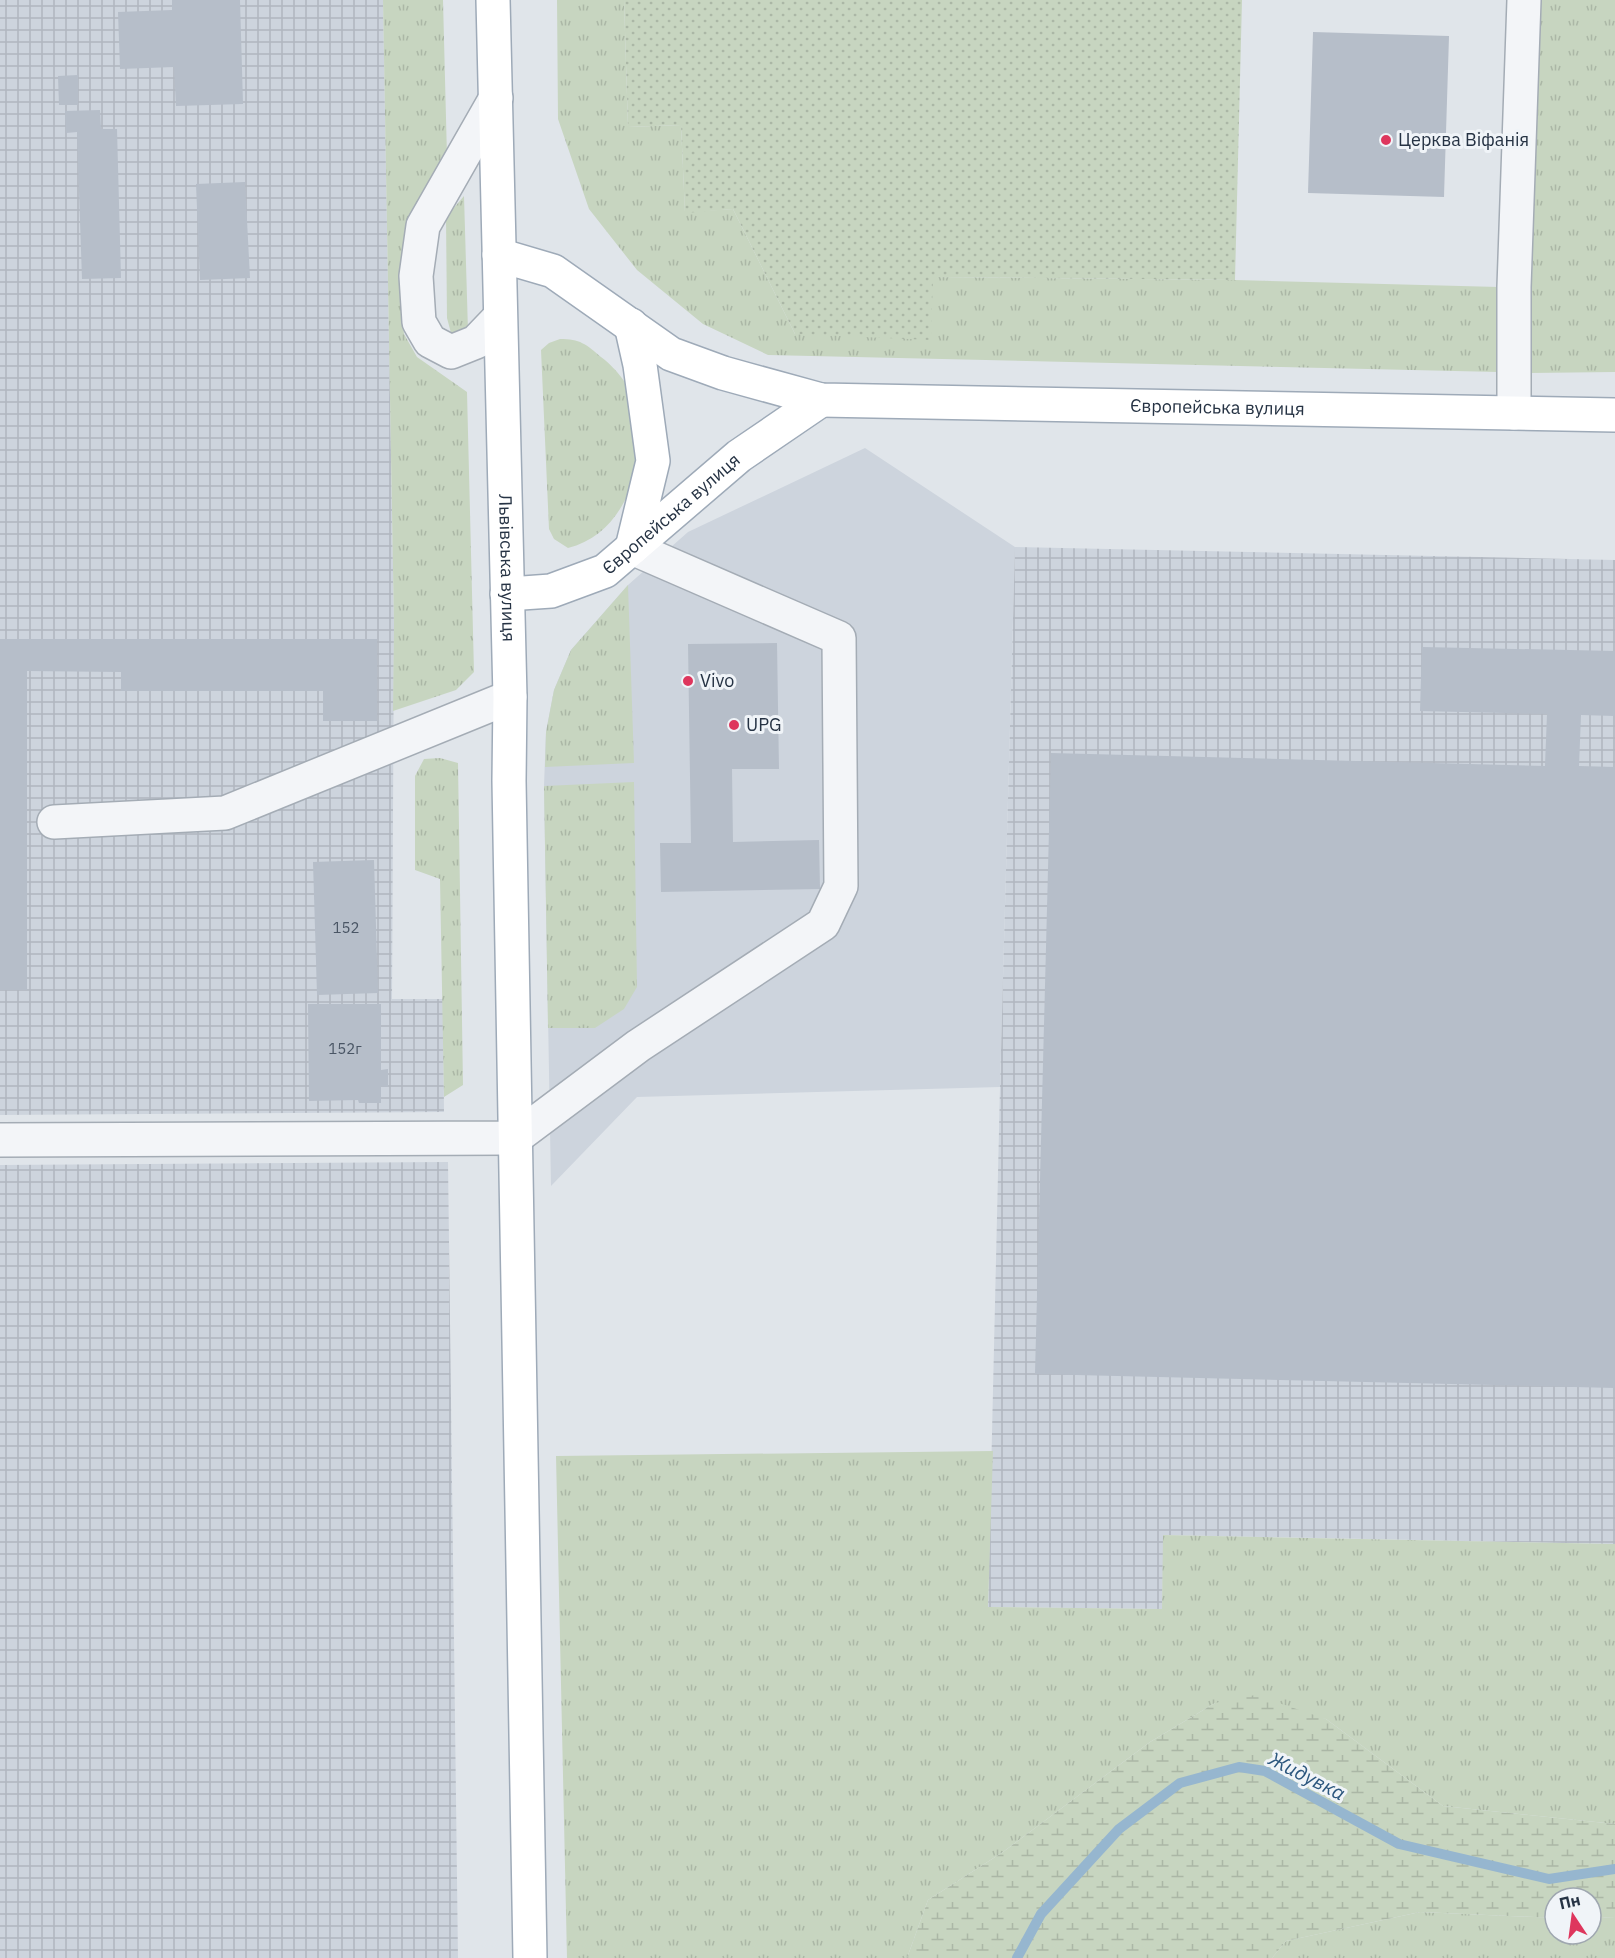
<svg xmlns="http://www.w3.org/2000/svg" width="1615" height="1958" font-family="'IBM Plex Sans',sans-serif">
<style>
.built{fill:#cdd4dd}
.industrial{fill:url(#industrial-grid)}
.grass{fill:url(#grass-tufts)}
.wetland{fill:url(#wetland-marsh)}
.garden{fill:url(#garden-dots)}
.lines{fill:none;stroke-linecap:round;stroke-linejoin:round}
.stream{stroke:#96b6cf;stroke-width:10}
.building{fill:#b6bec9}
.minor-casing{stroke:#a4acb5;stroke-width:36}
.major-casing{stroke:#9eaab8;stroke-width:36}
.minor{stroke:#f3f5f8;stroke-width:33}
.major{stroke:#fff;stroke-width:33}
.poi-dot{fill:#de365d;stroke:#f0f4f8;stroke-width:2}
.labels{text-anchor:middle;stroke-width:6;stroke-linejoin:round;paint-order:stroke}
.number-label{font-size:15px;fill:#4a5665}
.poi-label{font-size:18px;fill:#263344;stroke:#f0f4f8;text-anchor:start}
.street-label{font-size:18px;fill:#263344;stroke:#f0f4f8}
.water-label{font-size:20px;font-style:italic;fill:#2b567d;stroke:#f0f4f8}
</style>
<defs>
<pattern id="industrial-grid" width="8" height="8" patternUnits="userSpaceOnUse" patternTransform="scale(1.5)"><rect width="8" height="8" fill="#cdd4dd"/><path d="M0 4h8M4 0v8" fill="none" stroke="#b0b6bf"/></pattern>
<pattern id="grass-tufts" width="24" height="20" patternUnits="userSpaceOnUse" patternTransform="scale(1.5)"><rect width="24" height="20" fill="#c7d5c0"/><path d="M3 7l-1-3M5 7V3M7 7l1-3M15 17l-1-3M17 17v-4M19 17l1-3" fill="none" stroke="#abb7a6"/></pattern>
<pattern id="wetland-marsh" width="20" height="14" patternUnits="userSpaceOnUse" patternTransform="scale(1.5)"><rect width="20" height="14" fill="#c7d5c0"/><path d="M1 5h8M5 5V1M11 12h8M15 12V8" fill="none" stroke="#abb7a6"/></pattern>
<pattern id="garden-dots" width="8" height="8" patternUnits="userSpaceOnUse" patternTransform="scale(1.5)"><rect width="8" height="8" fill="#c7d5c0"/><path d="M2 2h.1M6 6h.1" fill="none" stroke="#abb7a6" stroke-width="1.8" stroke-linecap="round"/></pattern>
</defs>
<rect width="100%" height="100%" fill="#e0e5ea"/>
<path class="built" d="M865,448l150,99 -15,540 -363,10 -86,89 -7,-400 2,-54 8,-42 17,-40 57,-65 60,-53z"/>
<g class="industrial">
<path d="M0,0h383l11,625 -2,374h51l1,113 -444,3z"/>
<path d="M1015,547l600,13v984l-451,-9 -2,74 -174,-2 12,-520z"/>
<path d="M448,1162l10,796h-458v-793z"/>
</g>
<g class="grass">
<path d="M383,0h60l4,157 -46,114v34l3,29 13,23 50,35 7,280 -18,18 -63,21 1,-86z"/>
<path d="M557,0h67l4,127 53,-2 4,87 48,-3 62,125 138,-57 302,3 264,7 -1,85 -730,-17 -65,-31 -66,-54 -48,-61 -31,-90z"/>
<path d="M1538,0h77v372l-85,1z"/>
<path d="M464,196l4,135 -17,2 -4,-15 -1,-101z"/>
<path d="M560,339c20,0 26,5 41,18 16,12 32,32 35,52 2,7 1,16 1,23 0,12 2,26 -1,37 -8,37 -31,70 -68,79l-14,-9 -5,-10 -8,-179 8,-7z"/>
<path d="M628,585l6,178 -89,4 1,-35 8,-42 17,-40z"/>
<path d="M440,758l18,5 5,322 -19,12 -4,-218 -25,-9v-94l9,-17z"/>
<path d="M634,782l3,205 -13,22 -29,19h-47l-4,-242z"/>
<path d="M993,1451l-5,156 174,2 1,-74 452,9v280l-172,-18 -117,-87 -111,-16 -65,39 -147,110 -75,48 -21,58h-340l-11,-502z"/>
<path d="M1420,1912l135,6v16h36v-16l24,-1v41h-343l14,-17z"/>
</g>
<path class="wetland" d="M1255,1695l71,24 117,87 172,18v93l-24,1v-20h-36v20l-135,-6 -134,29 -14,17h-365l21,-58 75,-48 147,-110 65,-39z"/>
<path class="garden" d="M624,0h618l-7,280 -302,-3 -2,63 -136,-6 -62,-125 -48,4 -4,-88 -53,2z"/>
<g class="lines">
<path class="stream" d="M1017,1958l24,-44 78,-85 61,-46 59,-16 26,4 134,73 150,35 66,-10"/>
</g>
<g class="building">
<path d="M172,0h68l3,104 -67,2 -2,-39 -54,2 -2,-57 54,-2z"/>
<path d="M1313,32l136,4 -5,161 -136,-4z"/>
<path d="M78,75v30h-19l-1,-29z"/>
<path d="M100,110l1,19h16l4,149 -39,1 -5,-147 -11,1 -1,-22z"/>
<path d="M245,182l5,96 -50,2 -4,-96z"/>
<path d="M0,639h377v82h-54v-30h-202v-19l-94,-1v319h-27z"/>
<path d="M777,643l2,126h-47l1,73 86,-2 1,49 -159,3 -1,-49h31l-3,-199z"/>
<path d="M1422,647l193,4v65l-34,-1 -2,51 36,1v621l-580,-14 16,-621 494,13 2,-52 -127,-3z"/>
<path d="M374,860l4,133 -61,2 -4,-133z"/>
<path d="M308,1004h73v66l7,-1v18l-7,-1v17h-22l-1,-3 -49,1z"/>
</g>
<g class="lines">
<defs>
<g id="minor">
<path d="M496,98l-73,128 -7,50 3,46 11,19 21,11 25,-10 23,-24"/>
<path d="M1514,413v-126l10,-287"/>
<path d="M54,822l171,-9 285,-116"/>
<path d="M0,1140l515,-2 123,-92 185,-122 18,-38 -2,-248 -207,-90"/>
</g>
<g id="major">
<path id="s1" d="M493,0l17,697 -1,84 21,1177"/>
<path id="s2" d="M499,255l54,16 118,83 52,19 98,27 794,15"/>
<path d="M631,325l9,40 13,96 -21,87"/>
<path id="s3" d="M507,594l44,-3 54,-20 134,-115 82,-56"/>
</g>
</defs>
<use href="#minor" class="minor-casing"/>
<use href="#major" class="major-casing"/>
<use href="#minor" class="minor"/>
<use href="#major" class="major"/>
</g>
<g class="poi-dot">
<circle cx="1386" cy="140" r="6"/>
<circle cx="688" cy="681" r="6"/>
<circle cx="734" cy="725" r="6"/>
</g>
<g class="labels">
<g class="number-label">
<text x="346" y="933">152</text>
<text x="345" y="1054">152г</text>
</g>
<g class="poi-label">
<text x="1398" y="146">Церква Віфанія</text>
<text x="700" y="687">Vivo</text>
<text x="746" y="731">UPG</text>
</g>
<g class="street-label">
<text dy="6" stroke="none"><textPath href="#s2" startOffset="754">Європейська вулиця</textPath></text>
<text dy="6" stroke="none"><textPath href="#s3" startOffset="189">Європейська вулиця</textPath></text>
<text dy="6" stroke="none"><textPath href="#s1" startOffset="568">Львівська вулиця</textPath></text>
</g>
<g class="water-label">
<text transform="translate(1307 1776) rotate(27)" y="7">Жидувка</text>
</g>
</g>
<g transform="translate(1573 1916) rotate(347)"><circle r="28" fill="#f0f4f8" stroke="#9fa7b0" stroke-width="1.5"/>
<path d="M0-4.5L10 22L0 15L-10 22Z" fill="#de365d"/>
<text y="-9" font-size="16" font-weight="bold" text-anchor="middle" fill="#263344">Пн</text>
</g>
</svg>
